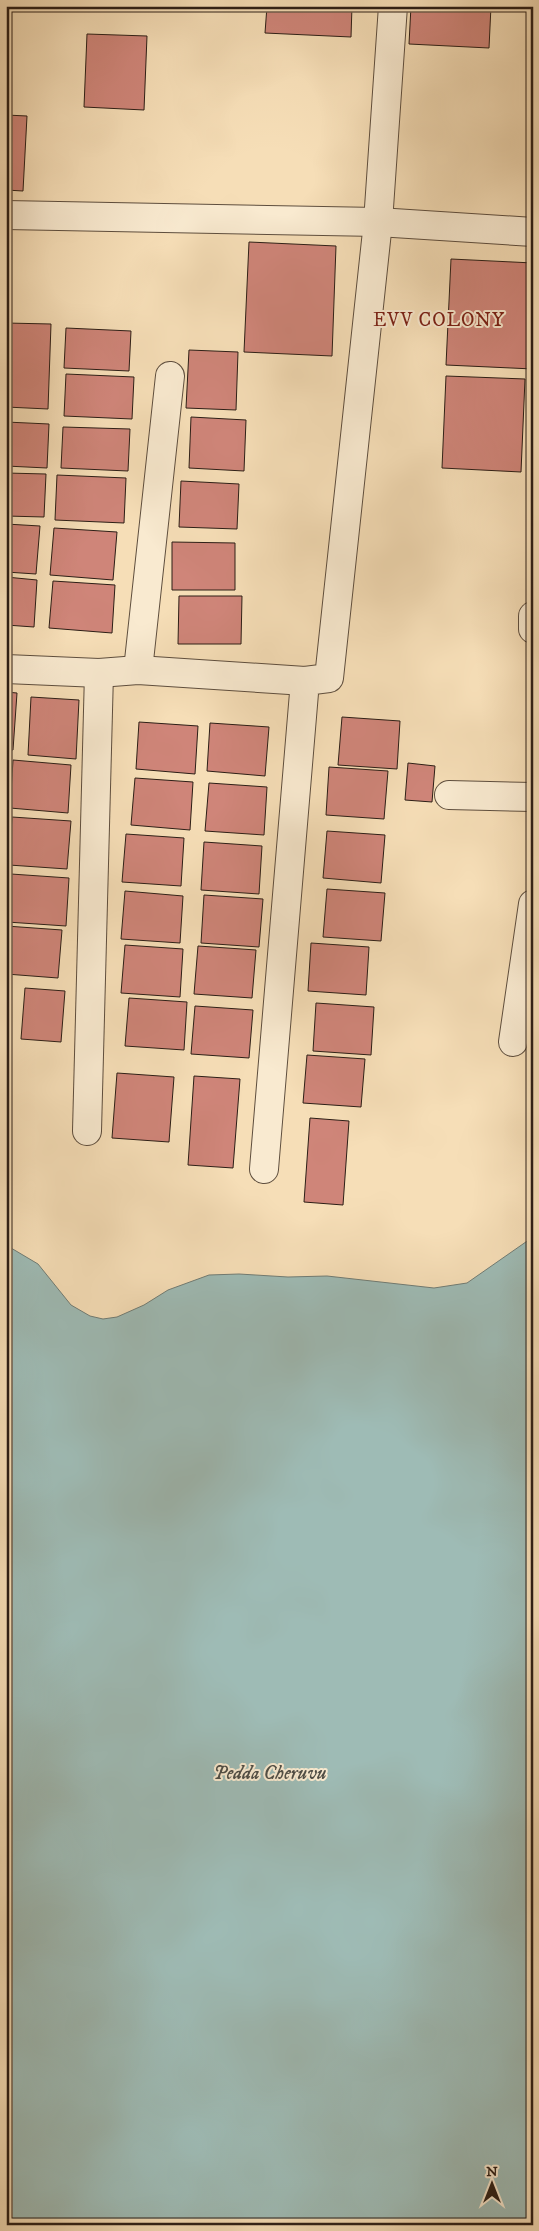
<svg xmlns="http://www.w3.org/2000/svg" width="539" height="2231" font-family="'IM FELL DW Pica',serif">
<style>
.water{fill:#9ebbb5;stroke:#707c75}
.building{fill:#cf8579;stroke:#2c1e16}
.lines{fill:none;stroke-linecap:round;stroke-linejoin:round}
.minor-casing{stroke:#5e4e3e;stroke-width:30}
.minor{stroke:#f9ead0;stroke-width:28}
.labels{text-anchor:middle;stroke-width:4;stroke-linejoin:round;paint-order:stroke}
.neighbourhood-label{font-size:19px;letter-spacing:1px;fill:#7a1f14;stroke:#f9ead0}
.water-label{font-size:19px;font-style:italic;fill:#4e4d46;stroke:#f9ead0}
</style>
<rect width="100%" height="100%" fill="#f6deb7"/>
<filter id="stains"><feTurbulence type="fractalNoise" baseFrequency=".004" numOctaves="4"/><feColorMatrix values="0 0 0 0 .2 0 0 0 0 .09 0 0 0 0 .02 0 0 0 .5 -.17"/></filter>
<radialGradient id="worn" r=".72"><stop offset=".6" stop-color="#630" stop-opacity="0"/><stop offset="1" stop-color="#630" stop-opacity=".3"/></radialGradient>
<path class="water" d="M533,1237v988h-527v-980l32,19 33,41 19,11 13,3 14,-2 27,-12 24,-15 41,-15 30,-1 49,3 39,-1 107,12 33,-5z"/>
<g class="building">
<path d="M267,6h85l-1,31 -86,-4z"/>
<path d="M411,6h80l-2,42 -80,-4z"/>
<path d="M87,34l60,2 -3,74 -60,-3z"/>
<path d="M6,115l21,1 -4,75 -17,-1z"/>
<path d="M249,242l87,4 -4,110 -88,-4z"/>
<path d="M451,259l82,4v106l-87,-4z"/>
<path d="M6,323l45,1 -3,85 -42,-2z"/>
<path d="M66,328l65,3 -2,40 -65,-3z"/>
<path d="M189,350l49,2 -2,58 -50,-2z"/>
<path d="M66,374l68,3 -2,42 -68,-3z"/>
<path d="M446,376l79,3 -4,93 -79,-4z"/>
<path d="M191,417l55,3 -2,51 -55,-3z"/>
<path d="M6,422l43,2 -2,44 -41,-2z"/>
<path d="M63,427l67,2 -2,42 -67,-3z"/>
<path d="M6,473l40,1 -2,43 -38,-1z"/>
<path d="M57,475l69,3 -2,45 -69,-3z"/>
<path d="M181,481l58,3 -2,45 -58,-2z"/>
<path d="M6,524l34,2 -4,48 -30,-2z"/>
<path d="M54,528l63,4 -4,48 -63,-5z"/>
<path d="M172,542l63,1v47h-63z"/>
<path d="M6,577l31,3 -3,47 -28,-2z"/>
<path d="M53,581l62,4 -3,48 -63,-5z"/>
<path d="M179,596h63l-1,48h-63z"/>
<path d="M6,692l11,1 -4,57h-7z"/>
<path d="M31,697l48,3 -3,59 -48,-4z"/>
<path d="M342,717l58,4 -3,48 -59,-4z"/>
<path d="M139,722l59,4 -3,48 -59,-5z"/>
<path d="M210,723l59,4 -4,49 -58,-5z"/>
<path d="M13,760l58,5 -3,48 -58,-5z"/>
<path d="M408,763l27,3 -3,36 -27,-2z"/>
<path d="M329,767l59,4 -4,48 -58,-4z"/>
<path d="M135,778l58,4 -3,48 -59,-5z"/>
<path d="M209,783l58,4 -3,48 -59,-4z"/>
<path d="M12,817l59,4 -4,48 -58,-4z"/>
<path d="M327,831l58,4 -4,48 -58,-5z"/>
<path d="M126,834l58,4 -3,48 -59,-4z"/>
<path d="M204,842l58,4 -3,48 -58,-4z"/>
<path d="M11,874l58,4 -3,48 -59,-4z"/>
<path d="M327,889l58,4 -4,48 -58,-4z"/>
<path d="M125,891l58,5 -3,47 -59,-4z"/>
<path d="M204,895l59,4 -4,48 -58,-4z"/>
<path d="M6,926l56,4 -4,48 -52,-4z"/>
<path d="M311,943l58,4 -3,48 -58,-4z"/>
<path d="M125,945l58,4 -3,48 -59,-4z"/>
<path d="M198,946l58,4 -4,48 -58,-4z"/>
<path d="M25,988l40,3 -4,51 -40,-3z"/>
<path d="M129,998l58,4 -3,48 -59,-4z"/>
<path d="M316,1003l58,4 -3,48 -58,-4z"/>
<path d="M195,1006l58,4 -4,48 -58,-4z"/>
<path d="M307,1055l58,4 -4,48 -58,-4z"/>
<path d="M117,1073l57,4 -5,65 -57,-4z"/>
<path d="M194,1076l46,3 -7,89 -45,-3z"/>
<path d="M310,1118l39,3 -6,84 -39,-3z"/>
</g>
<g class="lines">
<defs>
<g id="minor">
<path d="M6,215l372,7 155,10"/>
<path d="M533,616v13"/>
<path d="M6,669l93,4 39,-3 167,11"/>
<path d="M138,670l32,-294"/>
<path d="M449,795l84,2"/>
<path d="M513,1042l20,-138"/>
<path d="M87,1131l12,-458"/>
<path d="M264,1169l41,-488 24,-3 49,-456 15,-216"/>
</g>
</defs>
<use href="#minor" class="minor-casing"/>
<use href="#minor" class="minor"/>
</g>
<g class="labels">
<g class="neighbourhood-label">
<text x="439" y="326">EVV COLONY</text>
</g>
<g class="water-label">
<text x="270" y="1779">Pedda Cheruvu</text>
</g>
</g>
<rect width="539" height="2231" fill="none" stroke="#f6deb7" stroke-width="25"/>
<rect x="8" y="8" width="524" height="2216" fill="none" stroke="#2c1e16" stroke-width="2.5"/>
<rect x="12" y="12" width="514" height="2206" fill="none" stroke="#2c1e16"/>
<g transform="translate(492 2184)" stroke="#f9ead0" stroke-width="4" paint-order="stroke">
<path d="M0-4L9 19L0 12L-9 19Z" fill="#2c1e16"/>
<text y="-8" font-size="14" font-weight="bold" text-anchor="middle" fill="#2c1e16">N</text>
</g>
<rect width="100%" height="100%" filter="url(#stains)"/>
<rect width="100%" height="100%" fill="url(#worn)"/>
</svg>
